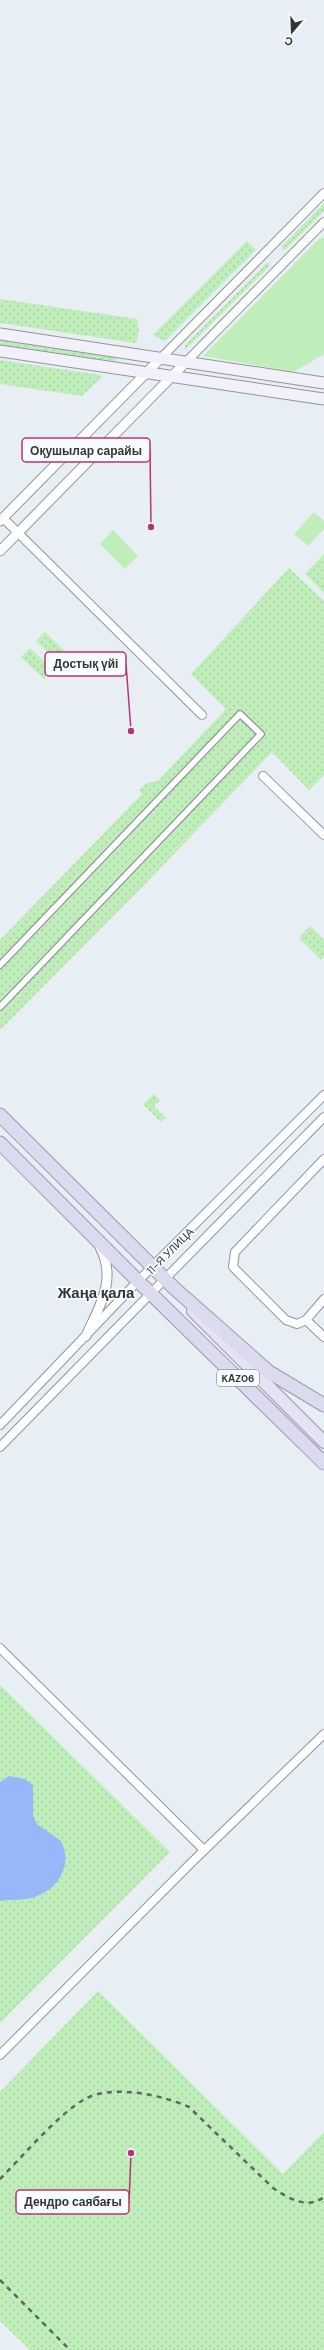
<svg xmlns="http://www.w3.org/2000/svg" width="324" height="2350" font-family="'DM Sans',sans-serif">
<style>
.green{fill:url(#green-dots)}
.pitch{fill:#bfeebb}
.water{fill:#97b7fb}
.lines{fill:none;stroke-linecap:round;stroke-linejoin:round}
.pedestrian-casing{stroke:#8f959a;stroke-width:8}
.minor-casing{stroke:#8f959a;stroke-width:10}
.tertiary-casing{stroke:#8f959a;stroke-width:11}
.secondary-casing{stroke:#8f959a;stroke-width:13}
.primary-casing{stroke:#9a9aac;stroke-width:14}
.trunk-casing{stroke:#9a9aac;stroke-width:15}
.pedestrian{stroke:#fff;stroke-width:5.5}
.minor{stroke:#fff;stroke-width:8}
.tertiary{stroke:#fff;stroke-width:9}
.secondary{stroke:#f2f1f9;stroke-width:11}
.primary{stroke:#e4e3f3;stroke-width:12}
.trunk{stroke:#dbdaef;stroke-width:13}
.rail{stroke:#606467;stroke-width:2.5;stroke-dasharray:5 5;stroke-linecap:butt}
.labels{text-anchor:middle;stroke-width:3.5;stroke-linejoin:round;paint-order:stroke}
.shield{fill:#f9fcfe;stroke:#6e7173;stroke-width:1}
.shield-label{font-size:10px;font-weight:bold;fill:#323537}
.street-label{font-size:11px;fill:#323537;stroke:#f9fcfe}
.district-label{font-size:15px;font-weight:bold;fill:#323537;stroke:#f9fcfe}
.leader{fill:none;stroke:#b93374;stroke-width:1.5}
.callout-dot{fill:#b93374;stroke:#f9fcfe;stroke-width:1.5}
.callout{fill:#f9fcfe;stroke:#b93374;stroke-width:1.5}
.callout-label{font-size:12px;text-anchor:middle;font-weight:bold;fill:#323537}
</style>
<defs>
<pattern id="green-dots" width="8" height="8" patternUnits="userSpaceOnUse"><rect width="8" height="8" fill="#bfeebb"/><path d="M2 2h.1M6 6h.1" fill="none" stroke="#a5cda1" stroke-width="1.8" stroke-linecap="round"/></pattern>
</defs>
<rect width="100%" height="100%" fill="#e8eff4"/>
<g class="green">
<path d="M324,203v8l-39,39h-2l-1,-4z"/>
<path d="M247,241l9,9 -91,91 -12,-6z"/>
<path d="M267,263h2v4l-84,83v-5z"/>
<path d="M0,299l137,20 2,12 -3,12 -136,-20z"/>
<path d="M0,339l115,17 2,4 -3,1 -114,-16z"/>
<path d="M0,360l101,15 1,2 -20,19 -82,-12z"/>
<path d="M324,554v39l-19,-19z"/>
<path d="M289,568l35,33v174l-15,15 -37,-38 -127,132 -145,146v-90l142,-146 -3,-4 8,-7 11,-2 68,-72 -35,-35z"/>
<path d="M45,632l23,22 -9,9 -23,-22z"/>
<path d="M30,648l23,22 -9,9 -23,-22z"/>
<path d="M310,926l14,14v17l-3,3 -22,-22z"/>
<path d="M154,1094l6,6 -6,6 12,12 -5,4 -18,-18z"/>
<path d="M0,1685l170,167 -170,171z"/>
<path d="M98,1991l185,183 41,-42v218h-294l-30,-29v-229z"/>
</g>
<g class="pitch">
<path d="M324,237v117l-30,18 -91,-16 116,-117z"/>
<path d="M314,512l10,9v8l-16,17 -14,-12z"/>
<path d="M113,530l25,26 -13,13 -25,-25z"/>
</g>
<path class="water" d="M9,1776l16,3 8,6v31l4,8 24,17c12,23 -2,49 -27,56 -11,4 -23,2 -34,4v-119z"/>
<g class="lines">
<defs>
<path id="pedestrian" d="M0,965l240,-251 21,20 -261,273"/>
<g id="minor">
<path d="M160,359l164,-166"/>
<path d="M186,362l138,-140"/>
<path d="M3,518l199,197"/>
<path d="M263,776l61,59"/>
<path d="M324,1159l-89,93 -2,15 53,53 11,4 9,-4 18,-21"/>
<path d="M306,1320l18,17"/>
<path d="M0,1425l138,-144 186,-186"/>
<path d="M0,1447l324,-330"/>
<path d="M0,1648l204,202"/>
<path d="M0,2055l191,-192 133,-129"/>
</g>
<g id="tertiary">
<path d="M0,521l160,-162"/>
<path d="M0,551l186,-189"/>
<path d="M86,1336c14,-31 31,-56 14,-89"/>
</g>
<g id="secondary">
<path d="M0,334l324,49"/>
<path d="M0,351l324,48"/>
</g>
<path id="primary" d="M193,1311l131,131"/>
<g id="trunk">
<path d="M0,1115l174,173 95,84 55,33"/>
<path d="M0,1143l138,138 186,182"/>
</g>
</defs>
<use href="#pedestrian" class="pedestrian-casing"/>
<use href="#minor" class="minor-casing"/>
<use href="#tertiary" class="tertiary-casing"/>
<use href="#secondary" class="secondary-casing"/>
<use href="#primary" class="primary-casing"/>
<use href="#trunk" class="trunk-casing"/>
<use href="#pedestrian" class="pedestrian"/>
<use href="#minor" class="minor"/>
<use href="#tertiary" class="tertiary"/>
<use href="#secondary" class="secondary"/>
<use href="#primary" class="primary"/>
<use href="#trunk" class="trunk"/>
<g class="rail">
<path d="M0,2179c22,-22 58,-65 85,-80 27,-15 77,-4 104,8l84,81c15,10 34,22 51,9"/>
<path d="M0,2280l70,70"/>
</g>
</g>
<g class="labels">
<rect class="shield" x="217" y="1370" width="42" height="16" rx="3"/>
<g class="shield-label">
<text x="238" y="1382">KАZ06</text>
</g>
<g class="street-label">
<text transform="translate(170 1251) rotate(-45)" y="4">11-Я УЛИЦА</text>
</g>
<g class="district-label">
<text x="96" y="1298">Жаңа қала</text>
</g>
</g>
<path class="leader" d="M151 527L150 450M131 731L126 664M131 2153L129 2202"/>
<g class="callout-dot">
<circle cx="151" cy="527" r="4"/>
<circle cx="131" cy="731" r="4"/>
<circle cx="131" cy="2153" r="4"/>
</g>
<g class="callout">
<rect x="22" y="438" width="128" height="24" rx="4"/>
<rect x="45" y="652" width="81" height="24" rx="4"/>
<rect x="16" y="2190" width="113" height="24" rx="4"/>
</g>
<g class="callout-label">
<text x="86" y="455">Оқушылар сарайы</text>
<text x="86" y="668">Достық үйі</text>
<text x="73" y="2206">Дендро саябағы</text>
</g>
<g transform="translate(292 32) rotate(199)" stroke="#f9fcfe" stroke-width="3" paint-order="stroke">
<path d="M0-3L7 15L0 10L-7 15Z" fill="#323537"/>
<text y="-6" font-size="11" font-weight="bold" text-anchor="middle" fill="#323537">С</text>
</g>
</svg>
